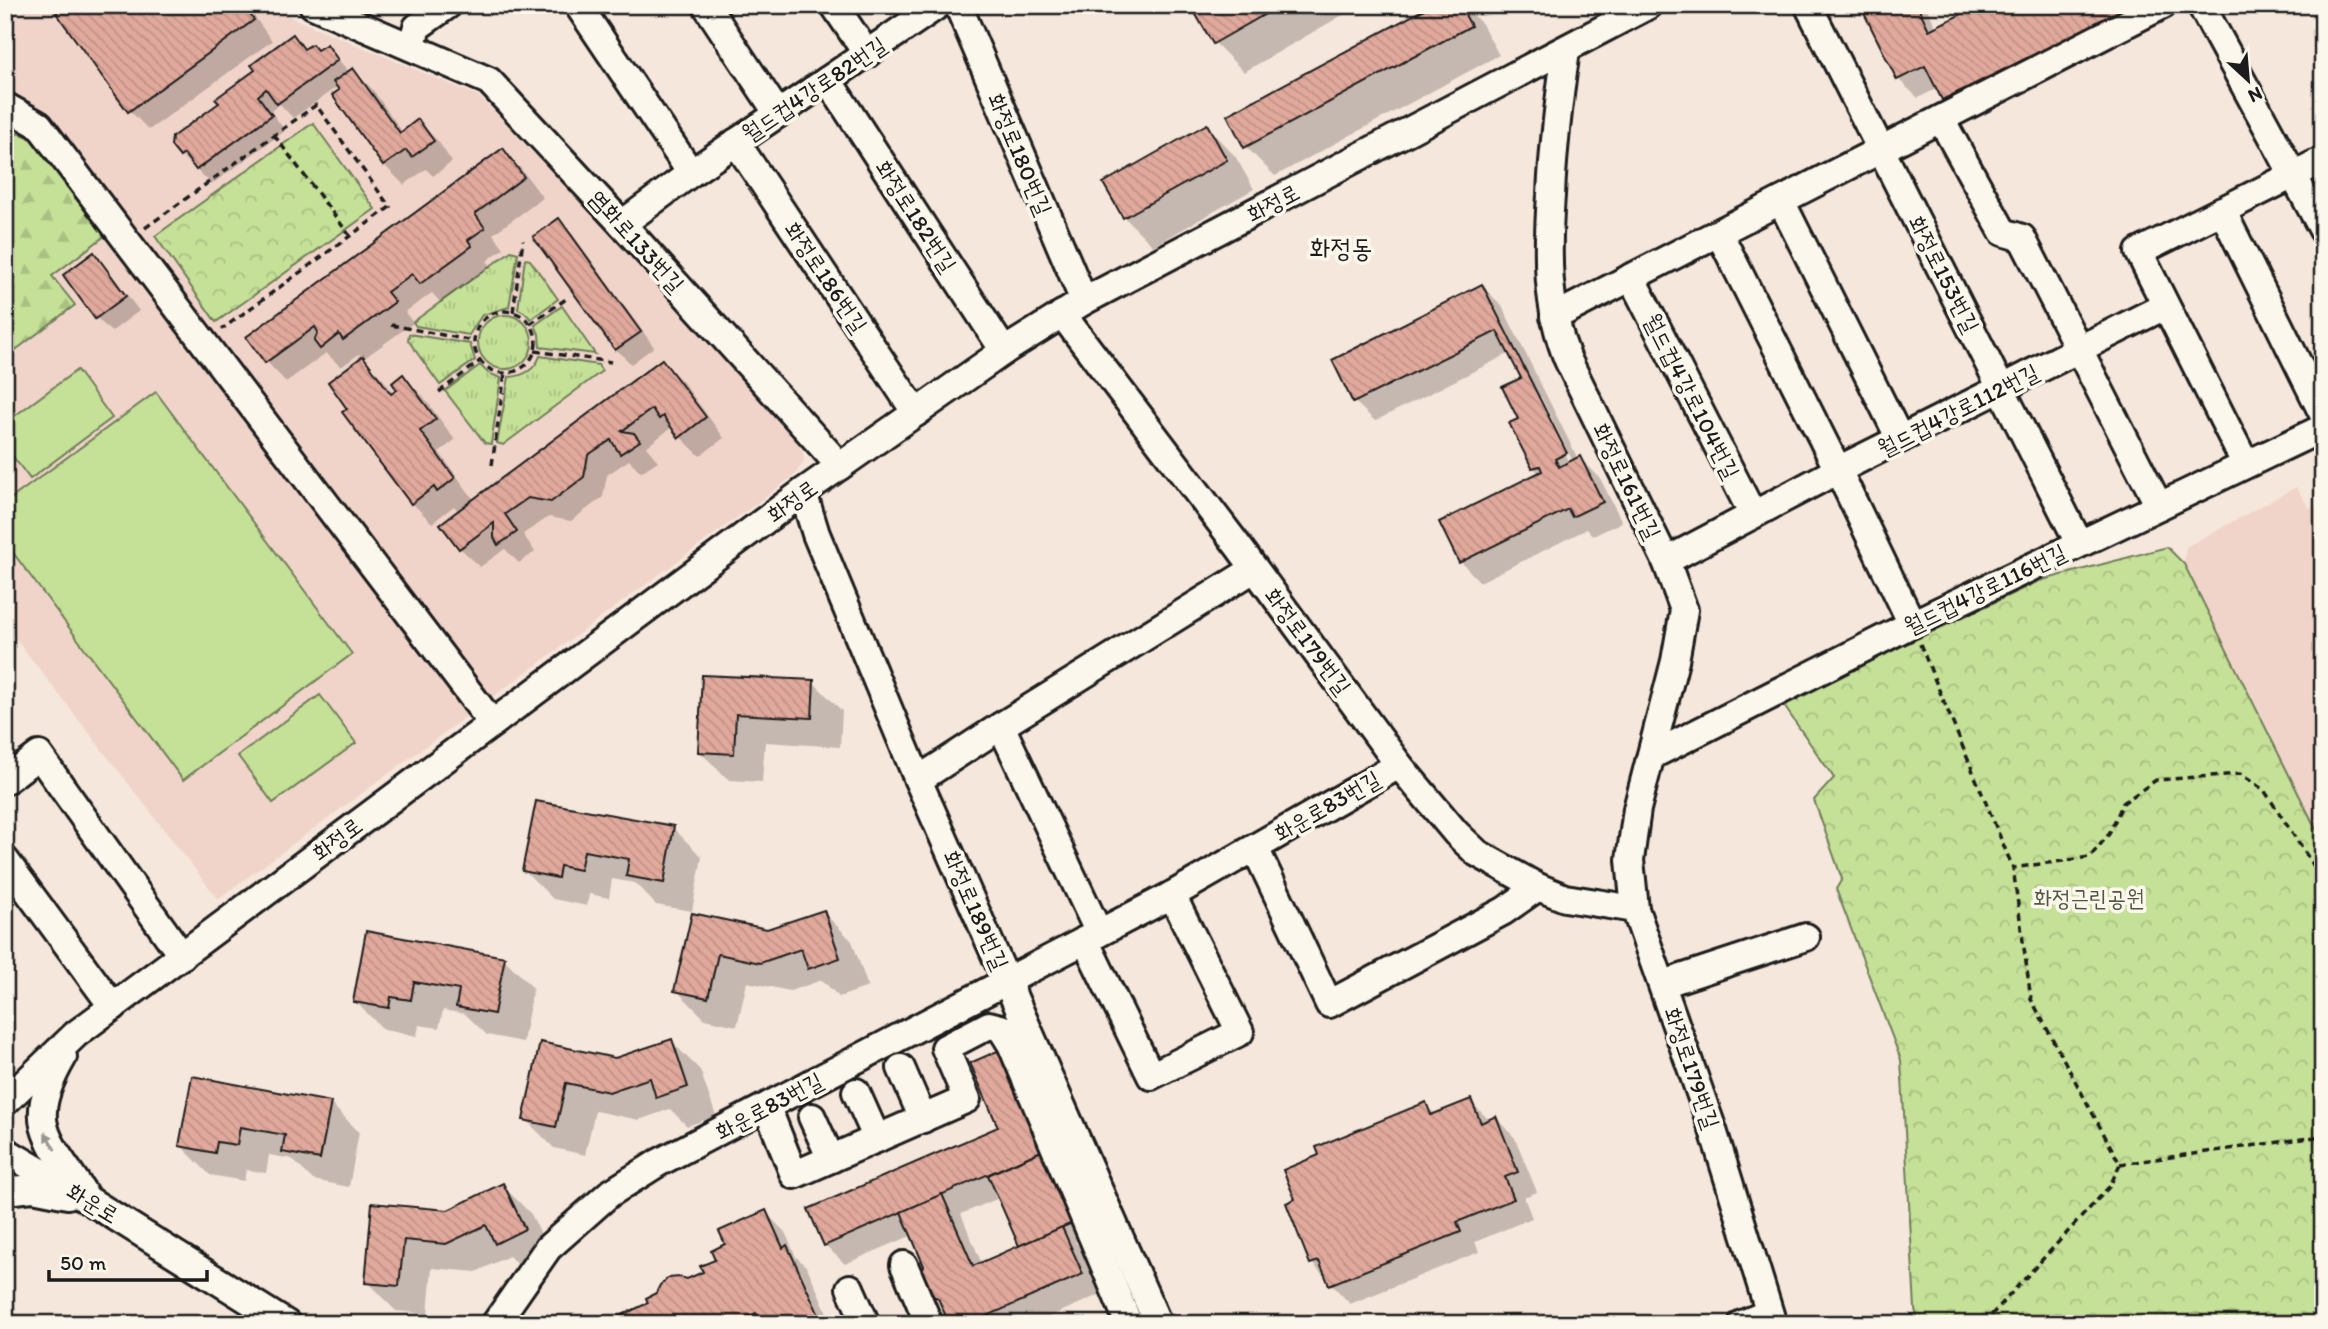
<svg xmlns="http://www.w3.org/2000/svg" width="2328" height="1329" font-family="Itim,'Poor Story',sans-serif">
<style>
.built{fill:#f0d4c9}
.grass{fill:url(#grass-tufts);stroke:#707e5a;stroke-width:2}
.forest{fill:url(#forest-firs);stroke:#707e5a;stroke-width:2}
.park{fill:url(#park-crowns);stroke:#707e5a;stroke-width:2}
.pitch{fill:#c5e097;stroke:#707e5a;stroke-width:2}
.shadow{fill:#0003;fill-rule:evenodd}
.building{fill:url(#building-back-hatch);stroke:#1c1c1c;stroke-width:2}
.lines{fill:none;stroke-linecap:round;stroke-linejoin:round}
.minor-casing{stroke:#1c1c1c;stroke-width:32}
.path{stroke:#1c1c1c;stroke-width:3.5;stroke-dasharray:7 5;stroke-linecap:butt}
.minor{stroke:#fbf7ec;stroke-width:26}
.oneway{fill:#97948e}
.labels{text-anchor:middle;stroke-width:7;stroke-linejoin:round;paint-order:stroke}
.street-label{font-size:23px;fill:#1c1c1c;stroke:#fbf7ec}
.park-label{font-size:23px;fill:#4f5741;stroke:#fbf7ec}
.quarter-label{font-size:26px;fill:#1c1c1c;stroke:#fbf7ec}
</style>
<defs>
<pattern id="grass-tufts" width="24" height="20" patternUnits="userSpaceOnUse" patternTransform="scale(1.75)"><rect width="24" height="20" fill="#c5e097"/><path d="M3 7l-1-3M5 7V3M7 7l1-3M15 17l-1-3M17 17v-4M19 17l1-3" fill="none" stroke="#a9c082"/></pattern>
<pattern id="forest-firs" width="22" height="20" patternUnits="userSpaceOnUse" patternTransform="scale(1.75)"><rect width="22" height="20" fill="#c5e097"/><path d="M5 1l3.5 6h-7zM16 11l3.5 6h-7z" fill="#a9c082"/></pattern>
<pattern id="park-crowns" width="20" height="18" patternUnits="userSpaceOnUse" patternTransform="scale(1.75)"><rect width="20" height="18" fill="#c5e097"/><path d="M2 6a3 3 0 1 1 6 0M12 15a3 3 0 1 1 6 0" fill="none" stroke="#a9c082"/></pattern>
<pattern id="building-back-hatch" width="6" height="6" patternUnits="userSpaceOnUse" patternTransform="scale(1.75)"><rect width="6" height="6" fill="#e1a99c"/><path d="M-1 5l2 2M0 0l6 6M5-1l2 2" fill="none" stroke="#c09186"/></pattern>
</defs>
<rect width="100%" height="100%" fill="#f6e7dc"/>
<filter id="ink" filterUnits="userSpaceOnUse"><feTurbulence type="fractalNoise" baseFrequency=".0143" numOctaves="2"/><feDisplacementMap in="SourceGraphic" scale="14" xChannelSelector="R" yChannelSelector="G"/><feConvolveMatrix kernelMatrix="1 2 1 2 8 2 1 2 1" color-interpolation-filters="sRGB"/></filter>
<g filter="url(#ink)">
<g class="built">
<path d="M34,5h228l217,91 146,152 171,192 7,11 1,10 -9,14 -577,424 -213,-274v-601z"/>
<path d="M2296,487l13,21 14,-4v339l-139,-279 2,-17z"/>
</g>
<g class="grass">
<path d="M511,251l7,2 -9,54 -27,8 -13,20 -53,-9 -3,-4z"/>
<path d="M525,259l5,1 28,39 -27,20 -7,-7 -6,-3z"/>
<path d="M562,306l33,48 -55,-7 -1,-13 -4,-9z"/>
<circle cx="505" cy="342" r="27"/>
<path d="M409,334l61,10 5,16 -35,25 -32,-45z"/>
<path d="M540,356l58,9 4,6 -99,74 -6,-2 12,-66c14,-1 26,-7 31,-21z"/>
<path d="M480,365l8,8 13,5 -10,66 -6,-1 -40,-52z"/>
</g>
<path class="forest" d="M5,130l21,6 24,14 60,82 -58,44 23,29 -70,53v-159l4,-3 -4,-5z"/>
<g class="park">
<path d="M313,123l62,86 -159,113 -61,-86z"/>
<path d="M2167,547l17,17 139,279v481h-404l-4,-15 -14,-249 -65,-171 6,-10 -28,-79 20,-22 -52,-75 257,-122z"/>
</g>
<g class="pitch">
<path d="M77,370l35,48 -82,61 -25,-33v-23z"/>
<path d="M156,392l196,262 -169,126 -178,-238v-39z"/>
<path d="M320,695l36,48 -83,60 -35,-47z"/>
</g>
<g class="shadow">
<path d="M69,5h177l26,36 -123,89 -19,-19z"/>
<path d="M1212,5h148l-116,67 -29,-29 -17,-29z"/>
<path d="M1435,5h28l19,19 17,31 -224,121 -29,-29z"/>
<path d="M1862,5h63l12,23 47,-23h152l11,23 -184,91 -19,-20 -6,-11 -20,10 -20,-19z"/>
<path d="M293,36l14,14 11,2 8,-6 24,27 3,-3 20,20 30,43 15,-11 20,19 14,21 -19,14 -7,-7 -22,16 -20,-20 -46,-79 -45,32 -13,-14 -9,7 14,20 -73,53 -31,-28 -8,-11 49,-41z"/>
<path d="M1207,127l28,29 19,33 -101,57 -29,-29z"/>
<path d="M503,150l19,20 21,28 -50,36 11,14 -17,13 4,5 -50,37 -9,-10 -27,19 8,11 -50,36 19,19 12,16 5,-4 4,-13 20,19 32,44 -16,12 36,49 187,-140 20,20 42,57 -24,18 -29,-28 -25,19 12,14 -17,11 -12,-12 -22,15 -4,22 -32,24 -22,-4 -26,17 12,18 -16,11 -14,-14 -25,18 -20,-19 -1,-36 -5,-6 -22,17 -20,-20 -67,-90 5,-4 13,-51 -4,-4 -18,13 -15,-14 -40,29 -19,-20 -19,-25z"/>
<path d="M559,220l14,15 81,112 -23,17 -15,-15z"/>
<path d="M94,255l14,14 31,42 -28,21 -15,-15z"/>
<path d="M1482,286l20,20 76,153 2,-1 20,20 22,44 -29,14 -6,-7 -107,53 -19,-20 -20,-39 99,-49 -7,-7 -13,-47 3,-42 -13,-25 -135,68 -20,-19zM1537,397h4l31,63 -3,1z"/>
<path d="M704,676l109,6 29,29 -2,36 -75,-5 -3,40 -33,-2 -30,-29z"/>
<path d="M537,803l136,25 29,29 -10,54 -36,-6 -21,-22 -23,-4 -3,19 -20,-4 -2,12 -34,-7 -29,-29z"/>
<path d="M823,912l29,29 16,46 -29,10 -17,-17 -32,11 -43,-9 -10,44 -32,-7 -29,-29 17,-75 74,16z"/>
<path d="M367,934l137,25 29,29 -10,54 -36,-7 -22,-21 -22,-4 -4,18 -20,-3 -2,11 -33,-6 -29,-29z"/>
<path d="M671,1041l29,29 16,46 -29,10 -17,-17 -31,11 -44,-9 -10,44 -31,-7 -29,-29 17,-75 73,16z"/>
<path d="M1002,1051l88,185 -15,6 7,7 19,45 -68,30h-82l-8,-18 -11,-12 -6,-28 -13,-31 -68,29 -20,-19 175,-117zM999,1198l23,49 -40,17 -21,-50z"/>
<path d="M194,1078l136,25 29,29 -10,55 -36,-7 -21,-21 -23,-4 -3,18 -20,-3 -2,11 -34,-6 -29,-29z"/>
<path d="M1470,1101l20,20 6,-3 19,20 22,54 -13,5 8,21 -57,24 4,10 -129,52 -38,-41 -14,-63 23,-44 104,-52 11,11z"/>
<path d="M502,1185l29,29 22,44 -28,14 -16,-16 -33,16 -44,-4 -4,46 -32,-3 -29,-29 7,-77 75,7z"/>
<path d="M765,1212l20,20 11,25 11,10 25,57h-225l44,-20 36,-23 19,-8 12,-12 9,-16z"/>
</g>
<g class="building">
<path d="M66,5h177l11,15 -126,92 -72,-99z"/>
<path d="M1209,5h72l-68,39 -18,-31z"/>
<path d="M1432,5h28l11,21 -227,122 -17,-33z"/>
<path d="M1860,5h57l12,25 51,-25h148l1,3 -187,92 -17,-34 -28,14z"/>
<path d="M293,34l11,15 8,-5 5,6 10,-6 11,16 -61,44 -11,-15 -8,7 14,19 -76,55 -12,-16 -4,3 -9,-11 1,-9 47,-34 -4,-4 40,-29 -4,-5z"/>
<path d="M353,68l47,65 18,-14 16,22 -22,16 -6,-7 -23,16 -51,-71 7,-5 -6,-8z"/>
<path d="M1207,124l20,36 -104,58 -20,-35z"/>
<path d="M503,148l21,29 -49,37 10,14 -17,12 4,6 -52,38 -8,-10 -25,18 8,10 -52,38 -4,-6 -19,15 -6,-8 4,-9 -3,-5 -50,36 -19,-26z"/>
<path d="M559,218l82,114 -26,18 -82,-113z"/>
<path d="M94,252l32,44 -31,23 -32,-44z"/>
<path d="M1482,284l85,169 -12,6 4,8 21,-11 23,46 -31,15 -4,-8 -109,54 -20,-41 103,-51 -2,-5 -8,2 -23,-45 9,-4 -16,-32 19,-9 -24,-47 -144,72 -21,-43z"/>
<path d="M363,356l28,38 6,-4 -5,-7 11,-9 33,45 -16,12 35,47 -18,14 -3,-5 -23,17 -69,-92 5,-3 -19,-27z"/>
<path d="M662,359l44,58 -27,21 -16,-22 -4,3 -7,-10 -30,22 12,2 6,8 -20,13 -9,-14 -23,15 -4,22 -33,25 -23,-4 -23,16 12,18 -19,13 -4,-7v-15l-35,26 -19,-25z"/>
<path d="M702,675l112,5 -2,38 -76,-4 -2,40 -36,-2z"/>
<path d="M536,801l138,25 -10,57 -38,-7 3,-17 -45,-8 -4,19 -20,-4 -2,12 -36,-7z"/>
<path d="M824,910l16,48 -32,11 -7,-20 -41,14 -42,-9 -10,44 -34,-7 18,-78 75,16z"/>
<path d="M366,931l139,26 -11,57 -38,-7 3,-17 -45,-8 -3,18 -20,-3 -2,11 -36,-6z"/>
<path d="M672,1039l16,48 -32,11 -6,-20 -41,14 -43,-9 -10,44 -33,-7 17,-78 75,16z"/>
<path d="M1002,1049l44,100 -222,97 -16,-37 190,-82 -28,-64z"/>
<path d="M192,1076l139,26 -11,57 -38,-7 3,-17 -45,-8 -3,18 -20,-3 -2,11 -36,-7z"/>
<path d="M1471,1099l10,24 15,-7 22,56 -13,5 9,22 -57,23 4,10 -132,53 -10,-24 -9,3 -24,-61 9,-4 -12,-29 36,-15 -3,-8 110,-45 5,13z"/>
<path d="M1046,1149l31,72 -58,25 -31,-71z"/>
<path d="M503,1183l22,46 -30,15 -9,-19 -40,19 -42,-4 -5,46 -34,-3 7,-80 76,7z"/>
<path d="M942,1194l31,72 89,-39 21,47 -114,50h-20l-11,-26 -8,-3 -9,-23 3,-6 -23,-54z"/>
<path d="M766,1210l17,38 4,-3 36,79h-62l-5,-11 -24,11h-129l45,-21 -2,-5 10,-5 4,-8 8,-7 12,-1 7,2 16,-7 -3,-6 15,-6 -4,-9 14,-7 -6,-13z"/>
</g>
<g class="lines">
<defs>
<g id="minor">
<path d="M313,5l176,76 133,143 218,242"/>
<path d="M578,5l113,168"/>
<path d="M706,5l72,109"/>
<path d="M834,5l33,49"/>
<path d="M958,5l126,296"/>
<path d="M1808,5l271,538"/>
<path d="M2201,5l122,225"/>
<path d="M411,47l6,-20 31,-22"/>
<path d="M1566,50c-7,49 -13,97 -15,145 -4,57 -5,112 17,165l98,201 18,49 -9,51 -38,148 -7,51 5,49"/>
<path d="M828,80l176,271"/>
<path d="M5,106l34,19 453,598"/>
<path d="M1941,119l62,113 19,6 137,268"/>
<path d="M736,142l180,271"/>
<path d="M1781,201l119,238"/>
<path d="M2222,210l101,204"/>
<path d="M622,224l69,-51 247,-168"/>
<path d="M1719,233l119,237 74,154"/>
<path d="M1631,277l122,238"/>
<path d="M1062,314l176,232 161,219 57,68 21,20 61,34 27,11 70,11 78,221 60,194"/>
<path d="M1554,317l609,-312"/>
<path d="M2245,463l-106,-211 184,-92"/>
<path d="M803,492l13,42 102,246 240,544"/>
<path d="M1666,561l172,-91 327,-164"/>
<path d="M1001,726l98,207"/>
<path d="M1651,756l261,-132 411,-196"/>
<path d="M918,780l83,-54 253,-157"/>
<path d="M5,781l34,-26 143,201"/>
<path d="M1255,848l74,156 175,-93 34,-24"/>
<path d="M5,860l108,147"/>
<path d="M1085,940l66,136 89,-44 -68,-137"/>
<path d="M1663,984l143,-47"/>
<path d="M63,1057c-39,67 -16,80 21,137"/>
<path d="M901,1068l22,51"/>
<path d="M856,1092l21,47"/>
<path d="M5,1102l71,-68 727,-542 201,-141 80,-50 565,-296"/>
<path d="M767,1107l27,68 173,-76 -22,-51 44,-23 12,3 10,16 118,280"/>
<path d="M812,1117l19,42"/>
<path d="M5,1151l82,48 200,125"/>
<path d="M5,1191l28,-3 35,7"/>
<path d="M904,1265l25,59"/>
<path d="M850,1288l16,36"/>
<path d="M495,1324l53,-76 61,-54 49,-31 514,-268 227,-130"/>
<path d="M1742,1324l27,-11"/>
</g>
</defs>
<use href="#minor" class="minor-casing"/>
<g class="path">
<path d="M274,135l76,101"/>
<path d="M145,228l171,-123 74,102 -168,122"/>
<circle cx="505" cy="342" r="31"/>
<path d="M513,312l10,-72"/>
<path d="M530,324l36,-25"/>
<path d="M391,325l83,16"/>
<path d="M535,351l76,11"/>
<path d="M439,392l41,-31"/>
<path d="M492,465l13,-92"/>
<path d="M1920,644l93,224"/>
<path d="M2120,1164l203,-28"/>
<path d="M1983,1324l127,-138 10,-22 -89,-165 -18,-131 77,-11 19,-23 14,-31 33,-23 84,-6 24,16 59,90"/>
</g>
<use href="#minor" class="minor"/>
</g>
<defs><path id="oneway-solid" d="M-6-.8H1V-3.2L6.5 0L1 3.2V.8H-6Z" transform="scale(1.75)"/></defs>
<use class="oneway" href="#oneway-solid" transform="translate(50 1141) rotate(-120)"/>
</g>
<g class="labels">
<g class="street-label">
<text transform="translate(814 89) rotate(-34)" y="8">월드컵4강로82번길</text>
<text transform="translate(1020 154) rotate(67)" y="8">화정로180번길</text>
<text transform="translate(1273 203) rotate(-28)" y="8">화정로</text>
<text transform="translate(916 216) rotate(57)" y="8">화정로182번길</text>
<text transform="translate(637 241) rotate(48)" y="8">염화로133번길</text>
<text transform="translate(1944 274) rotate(63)" y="8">화정로153번길</text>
<text transform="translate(826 277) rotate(56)" y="8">화정로186번길</text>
<text transform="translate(1692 396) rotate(63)" y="8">월드컵4강로104번길</text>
<text transform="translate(1958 410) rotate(-27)" y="8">월드컵4강로112번길</text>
<text transform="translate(1627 481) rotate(64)" y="8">화정로161번길</text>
<text transform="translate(792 501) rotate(-36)" y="8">화정로</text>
<text transform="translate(1985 589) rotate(-26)" y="8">월드컵4강로116번길</text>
<text transform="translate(1308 641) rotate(53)" y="8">화정로179번길</text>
<text transform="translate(1327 806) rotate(-30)" y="8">화운로83번길</text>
<text transform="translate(337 839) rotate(-37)" y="8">화정로</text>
<text transform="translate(976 910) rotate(66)" y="8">화정로189번길</text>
<text transform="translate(1692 1068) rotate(71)" y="8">화정로179번길</text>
<text transform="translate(769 1106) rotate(-28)" y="8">화운로83번길</text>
<text transform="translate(93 1203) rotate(31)" y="8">화운로</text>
</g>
<g class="park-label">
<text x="2089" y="906">화정근린공원</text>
</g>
<g class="quarter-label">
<text x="1341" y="257">화정동</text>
</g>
</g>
<rect width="2328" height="1329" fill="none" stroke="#fbf7ec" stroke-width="28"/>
<rect x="14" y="14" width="2300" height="1301" fill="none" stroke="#1c1c1c" stroke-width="2.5" filter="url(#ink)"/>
<g transform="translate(2248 80) rotate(154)" stroke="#fbf7ec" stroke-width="5" paint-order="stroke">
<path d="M0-5L12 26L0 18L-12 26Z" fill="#1c1c1c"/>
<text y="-10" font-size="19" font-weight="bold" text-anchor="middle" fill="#1c1c1c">N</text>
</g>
<path d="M49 1270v10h158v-10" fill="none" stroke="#1c1c1c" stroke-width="3.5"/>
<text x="60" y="1270" font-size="21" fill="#1c1c1c" stroke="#fbf7ec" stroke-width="5" paint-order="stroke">50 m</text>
</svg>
